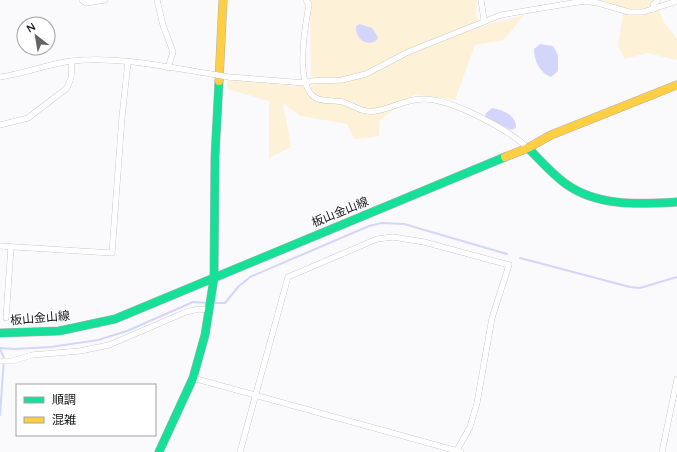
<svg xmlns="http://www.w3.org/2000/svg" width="677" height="452" font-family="Quicksand,'Noto Sans JP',sans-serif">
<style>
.green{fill:#fdf1d8}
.water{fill:#d4d5fa}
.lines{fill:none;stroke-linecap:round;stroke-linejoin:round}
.stream{stroke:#d4d5fa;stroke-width:2}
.street-casing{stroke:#b1b1b4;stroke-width:6}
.fast-casing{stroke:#b1b1b4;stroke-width:9}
.slow-casing{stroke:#b1b1b4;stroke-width:9}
.street{stroke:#fefeff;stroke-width:5.5}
.fast{stroke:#16e098;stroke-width:8}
.slow{stroke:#ffcf43;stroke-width:8}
.street-bridge-casing{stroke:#b1b1b4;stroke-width:6;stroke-linecap:butt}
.street-bridge{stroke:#fefeff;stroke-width:5.5}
.labels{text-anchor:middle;stroke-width:3;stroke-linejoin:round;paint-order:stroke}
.street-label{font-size:12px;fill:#131418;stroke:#fff}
</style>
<rect width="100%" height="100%" fill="#fafafd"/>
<g class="green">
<path d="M310,0h167l-1,16 7,10 41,-11 -20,25 -29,5 -20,55 -40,-6 -35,26 -1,16 -25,3 -7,-15 -47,-8 -17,-13 8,44 -22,11v-57l-42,-12v-9l84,7z"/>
<path d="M601,0h59l-3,4 6,17 14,18v21l-30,-7 -22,6 -7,-13 5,-33 -7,-8z"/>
</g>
<g class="water">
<path d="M360,24l12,4 6,9 -1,3c-11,8 -22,-2 -21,-14z"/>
<path d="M540,44l13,2 5,9v16l-7,6c-11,-4 -17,-16 -17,-28z"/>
<path d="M492,108c12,2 24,7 24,20l-5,2 -26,-12 1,-5z"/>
</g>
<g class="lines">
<g class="stream">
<path d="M520,258l110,29 10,1 37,-11"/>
<path d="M213,303h12l13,-16 12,-10 119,-51 13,-3 22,1 103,30"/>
<path d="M0,348l15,1 36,-2 47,-7 29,-9 66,-29 16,1"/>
<path d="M0,349l4,9 -4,57"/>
</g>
<defs>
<g id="street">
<path d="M82,0l4,3 19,-3"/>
<path d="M157,0l6,25 10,27 -5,16"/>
<path d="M306,0l3,5c-4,21 -15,81 7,93 8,4 19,2 27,4 11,4 20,11 32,9 17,-2 32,-13 50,-12 29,1 82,30 103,49"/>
<path d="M481,0l3,20"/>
<path d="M654,9l-1,-4 5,-5"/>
<path d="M0,77c24,-3 47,-13 72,-16 46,-5 94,6 139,13"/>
<path d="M229,77l76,6 6,-2 31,-1 24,-6 42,-22 93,-37 83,-14 14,2 31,9h14l34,-11"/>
<path d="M0,125l28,-7 39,-30 4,-10 1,-17"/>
<path d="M0,246l112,7 10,-136 6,-55"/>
<path d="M6,318l5,-71"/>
<path d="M0,361h12l20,-6 48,-4 29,-6 77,-33 13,-3 11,1"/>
<path d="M193,378l268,74"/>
<path d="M240,452l48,-175 89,-38 16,-2 31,5 85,23 -17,53 -15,85 -7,24 -14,25"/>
<path d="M662,452l15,-73"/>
</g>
<g id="fast">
<path d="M528,148c12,12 24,26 38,36 32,23 74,20 111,18"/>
<path d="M0,333l59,-2 56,-12 390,-162"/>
<path d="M159,452l34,-74 12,-43 9,-57 1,-122 4,-75"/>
</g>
<g id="slow">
<path d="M219,81l4,-81"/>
<path d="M505,157l23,-9 23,-13 126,-50"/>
</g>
</defs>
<use href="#street" class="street-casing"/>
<use href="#fast" class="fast-casing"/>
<use href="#slow" class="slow-casing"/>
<use href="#street" class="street"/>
<use href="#fast" class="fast"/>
<use href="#slow" class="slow"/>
<defs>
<path id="street-bridge" d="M211,74l18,3"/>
</defs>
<use href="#street-bridge" class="street-bridge-casing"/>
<use href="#street-bridge" class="street-bridge"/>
</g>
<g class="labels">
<g class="street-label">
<text transform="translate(340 212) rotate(-22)" y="4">板山金山線</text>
<text transform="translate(40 318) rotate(-5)" y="4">板山金山線</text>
</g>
</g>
<rect x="16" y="384" width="140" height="52" fill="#ffffff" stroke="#a1a1a3"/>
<rect x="24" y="397" width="20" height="6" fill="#16e098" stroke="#a1a1a3"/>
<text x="52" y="404" font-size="12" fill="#131418">順調</text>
<rect x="24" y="417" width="20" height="6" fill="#ffcf43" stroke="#a1a1a3"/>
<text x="52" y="424" font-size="12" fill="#131418">混雑</text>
<g transform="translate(36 36) rotate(329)"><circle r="19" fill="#ffffff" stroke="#a1a1a3"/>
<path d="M0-3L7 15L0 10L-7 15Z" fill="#646468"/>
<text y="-6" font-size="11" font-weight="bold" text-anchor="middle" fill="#131418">N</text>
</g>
</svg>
